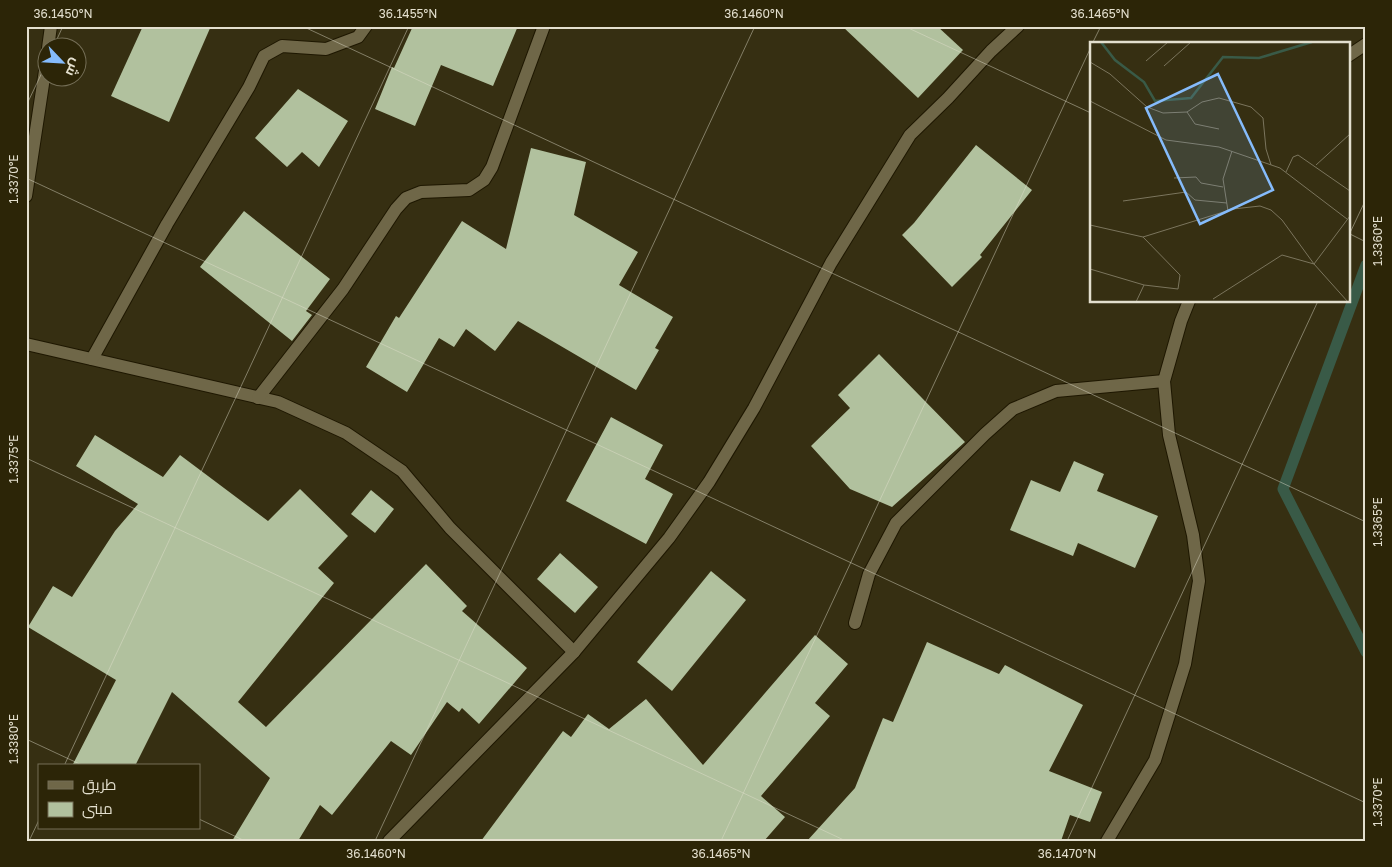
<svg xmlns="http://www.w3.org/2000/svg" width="1392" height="867" font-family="'Golos Text',Cairo,sans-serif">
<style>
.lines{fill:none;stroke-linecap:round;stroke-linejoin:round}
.stream{stroke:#395a47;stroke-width:11}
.building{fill:#b1c19e}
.street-casing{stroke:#1e1700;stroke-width:14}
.secondary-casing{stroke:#1e1700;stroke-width:14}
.street{stroke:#6f6748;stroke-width:12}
.secondary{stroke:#6f6748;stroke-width:12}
.ticks{fill:none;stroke:#e3dfce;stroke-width:1;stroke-opacity:0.45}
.inset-river{fill:none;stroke:#395a47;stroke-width:2.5}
.inset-road{fill:none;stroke:#7b755d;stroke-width:1}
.view{fill:#85bbfb;fill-opacity:0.15;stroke:#85bbfb;stroke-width:2.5}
.inset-edge{fill:none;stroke:#e3dfce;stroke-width:2.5}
.neatline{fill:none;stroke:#e3dfce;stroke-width:2}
.ticks-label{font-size:12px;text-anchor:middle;fill:#e3dfce}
</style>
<rect width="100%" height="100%" fill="#362f12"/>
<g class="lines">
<path class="stream" d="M1366,265l-83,224 83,163"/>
</g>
<g class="building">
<path d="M143,26h68l-42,96 -58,-26z"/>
<path d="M413,26h105l-25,60 -52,-21 -26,61 -40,-17 17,-42 2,1z"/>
<path d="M842,26h95l26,24 -45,48z"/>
<path d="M298,89l50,32 -29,46 -17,-15 -15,15 -32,-29z"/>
<path d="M976,145l56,45 -52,65 2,2 -30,30 -50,-52 12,-12z"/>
<path d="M531,148l55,14 -12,53 64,37 -19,33 54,32 -18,31 4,2 -23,40 -118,-69 -23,30 -29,-22 -12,18 -15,-9 -32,54 -41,-25 30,-51 3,2 63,-97 44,28z"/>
<path d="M244,211l86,68 -24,32 6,4 -20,26 -92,-74z"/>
<path d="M879,354l86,88 -73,65 -42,-18 -39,-43 39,-38 -12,-13z"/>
<path d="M611,417l52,28 -18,34 28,15 -27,50 -80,-43z"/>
<path d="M95,435l68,42 17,-22 88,66 32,-32 48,47 -30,32 16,15 -96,119 28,25 160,-163 41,42 -5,5 65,57 -48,56 -17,-16 -3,4 -12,-10 -36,53 -20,-14 -59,74 -12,-10 -22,36h-66l38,-63 -98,-86 -37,74h-63l44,-86 -88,-53 25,-41 19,11 43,-66 23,-27 -62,-38z"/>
<path d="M1074,461l30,13 -7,17 61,25 -23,52 -57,-25 -5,13 -63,-26 21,-50 29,12z"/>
<path d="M371,490l23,19 -19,24 -24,-19z"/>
<path d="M560,553l38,34 -23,26 -38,-34z"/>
<path d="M711,571l35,29 -74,91 -35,-29z"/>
<path d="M815,635l33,29 -33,39 15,13 -69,80 24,21 -21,24h-283l82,-110 8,6 17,-23 21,15 37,-30 57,66z"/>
<path d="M927,642l72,32 6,-9 78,40 -34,66 53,21 -12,30 -20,-7 -9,26h-254l48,-53 28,-70 10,4z"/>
</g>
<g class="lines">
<defs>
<g id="street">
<path d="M26,344l252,58 68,31 56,38 48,57 124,124"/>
<path d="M92,359l75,-135 82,-137 15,-31 18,-10 44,3 32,-12 8,-11"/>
<path d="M258,398l85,-109 53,-80 10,-11 15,-6 48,-2 15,-10 8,-13 52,-141"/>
<path d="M855,623l14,-49 27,-51 89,-89 28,-25 43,-18 108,-10"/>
<path d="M389,841l185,-189 95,-114 40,-56 45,-74 77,-145 79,-128 38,-37 43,-47 27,-25"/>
</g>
<g id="secondary">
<path d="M48,48l3,-22"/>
<path d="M1348,56l18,-12"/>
<path d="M26,196l22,-145"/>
<path d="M1107,841l48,-81 30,-96 14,-83 -6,-46 -24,-100 -5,-54 17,-60 8,-20"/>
</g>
</defs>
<use href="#street" class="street-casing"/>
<use href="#secondary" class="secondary-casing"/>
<use href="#street" class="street"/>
<use href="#secondary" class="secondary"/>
</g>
<path class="ticks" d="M302,26l1064,496M904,26l187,87M1092,44l9,-18M53,48l10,-22M26,106l22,-46M26,178l1340,625M1348,233l18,9M1348,237l18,-38M26,458l820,383M26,739l58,27M64,766l345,-740M199,819l46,22M29,841l10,-21M375,841l380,-815M721,841l370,-794M1067,841l251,-540"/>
<g transform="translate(1090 42)">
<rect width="260" height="260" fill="#362f12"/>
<path class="inset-river" d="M11,0l14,18 29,22 11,19 36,-3 32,-41 36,1 53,-16"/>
<path class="inset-road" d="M56,19l22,-19M0,20l20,12 37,33 16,6 24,-1 15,-10 17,-4 32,9 12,11 3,31 5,16M74,24l27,-24M0,59l76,39 53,7 61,21 67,51M97,70l8,12 24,5M226,123l34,-31M196,130l7,-15 5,-2 52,36M84,136l22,-1 5,6 22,4M33,159l63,-9 9,8 32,3M138,169l-5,-32 9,-28M0,183l53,12 90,-28 27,-3 11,4 11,10 32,44 36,-48M0,227l54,16 34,4 2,-14 -37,-38M123,257l69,-44 32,9 34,38M46,260l8,-17"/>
<path class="view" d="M128,32l55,116 -73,34 -54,-116z"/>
<rect width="260" height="260" class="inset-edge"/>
</g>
<rect width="1392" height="867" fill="none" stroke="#2c2507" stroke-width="55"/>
<rect x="38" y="764" width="162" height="65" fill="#2c2507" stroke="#756f57"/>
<rect x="48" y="781" width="25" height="8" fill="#6f6748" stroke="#756f57"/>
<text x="82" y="790" font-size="15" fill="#e3dfce">طريق</text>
<rect x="48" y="802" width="25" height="15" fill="#b1c19e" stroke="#756f57"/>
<text x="82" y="814" font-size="15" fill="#e3dfce">مبنى</text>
<g transform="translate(62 62) rotate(115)"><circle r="24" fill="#2c2507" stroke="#756f57"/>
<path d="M0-4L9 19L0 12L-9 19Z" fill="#85bbfb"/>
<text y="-8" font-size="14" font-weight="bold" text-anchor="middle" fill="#e3dfce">ش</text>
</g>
<rect x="28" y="28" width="1336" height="812" class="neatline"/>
<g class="ticks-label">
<text x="63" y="18">36.1450°N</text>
<text x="408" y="18">36.1455°N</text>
<text x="754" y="18">36.1460°N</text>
<text x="1100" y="18">36.1465°N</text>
<text transform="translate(14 179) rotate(-90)" y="4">1.3370°E</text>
<text transform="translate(1378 241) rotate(-90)" y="4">1.3360°E</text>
<text transform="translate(14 459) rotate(-90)" y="4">1.3375°E</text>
<text transform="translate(1378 522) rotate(-90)" y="4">1.3365°E</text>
<text transform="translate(14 739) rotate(-90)" y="4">1.3380°E</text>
<text transform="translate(1378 802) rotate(-90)" y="4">1.3370°E</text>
<text x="376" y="858">36.1460°N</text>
<text x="721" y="858">36.1465°N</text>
<text x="1067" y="858">36.1470°N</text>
</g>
</svg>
